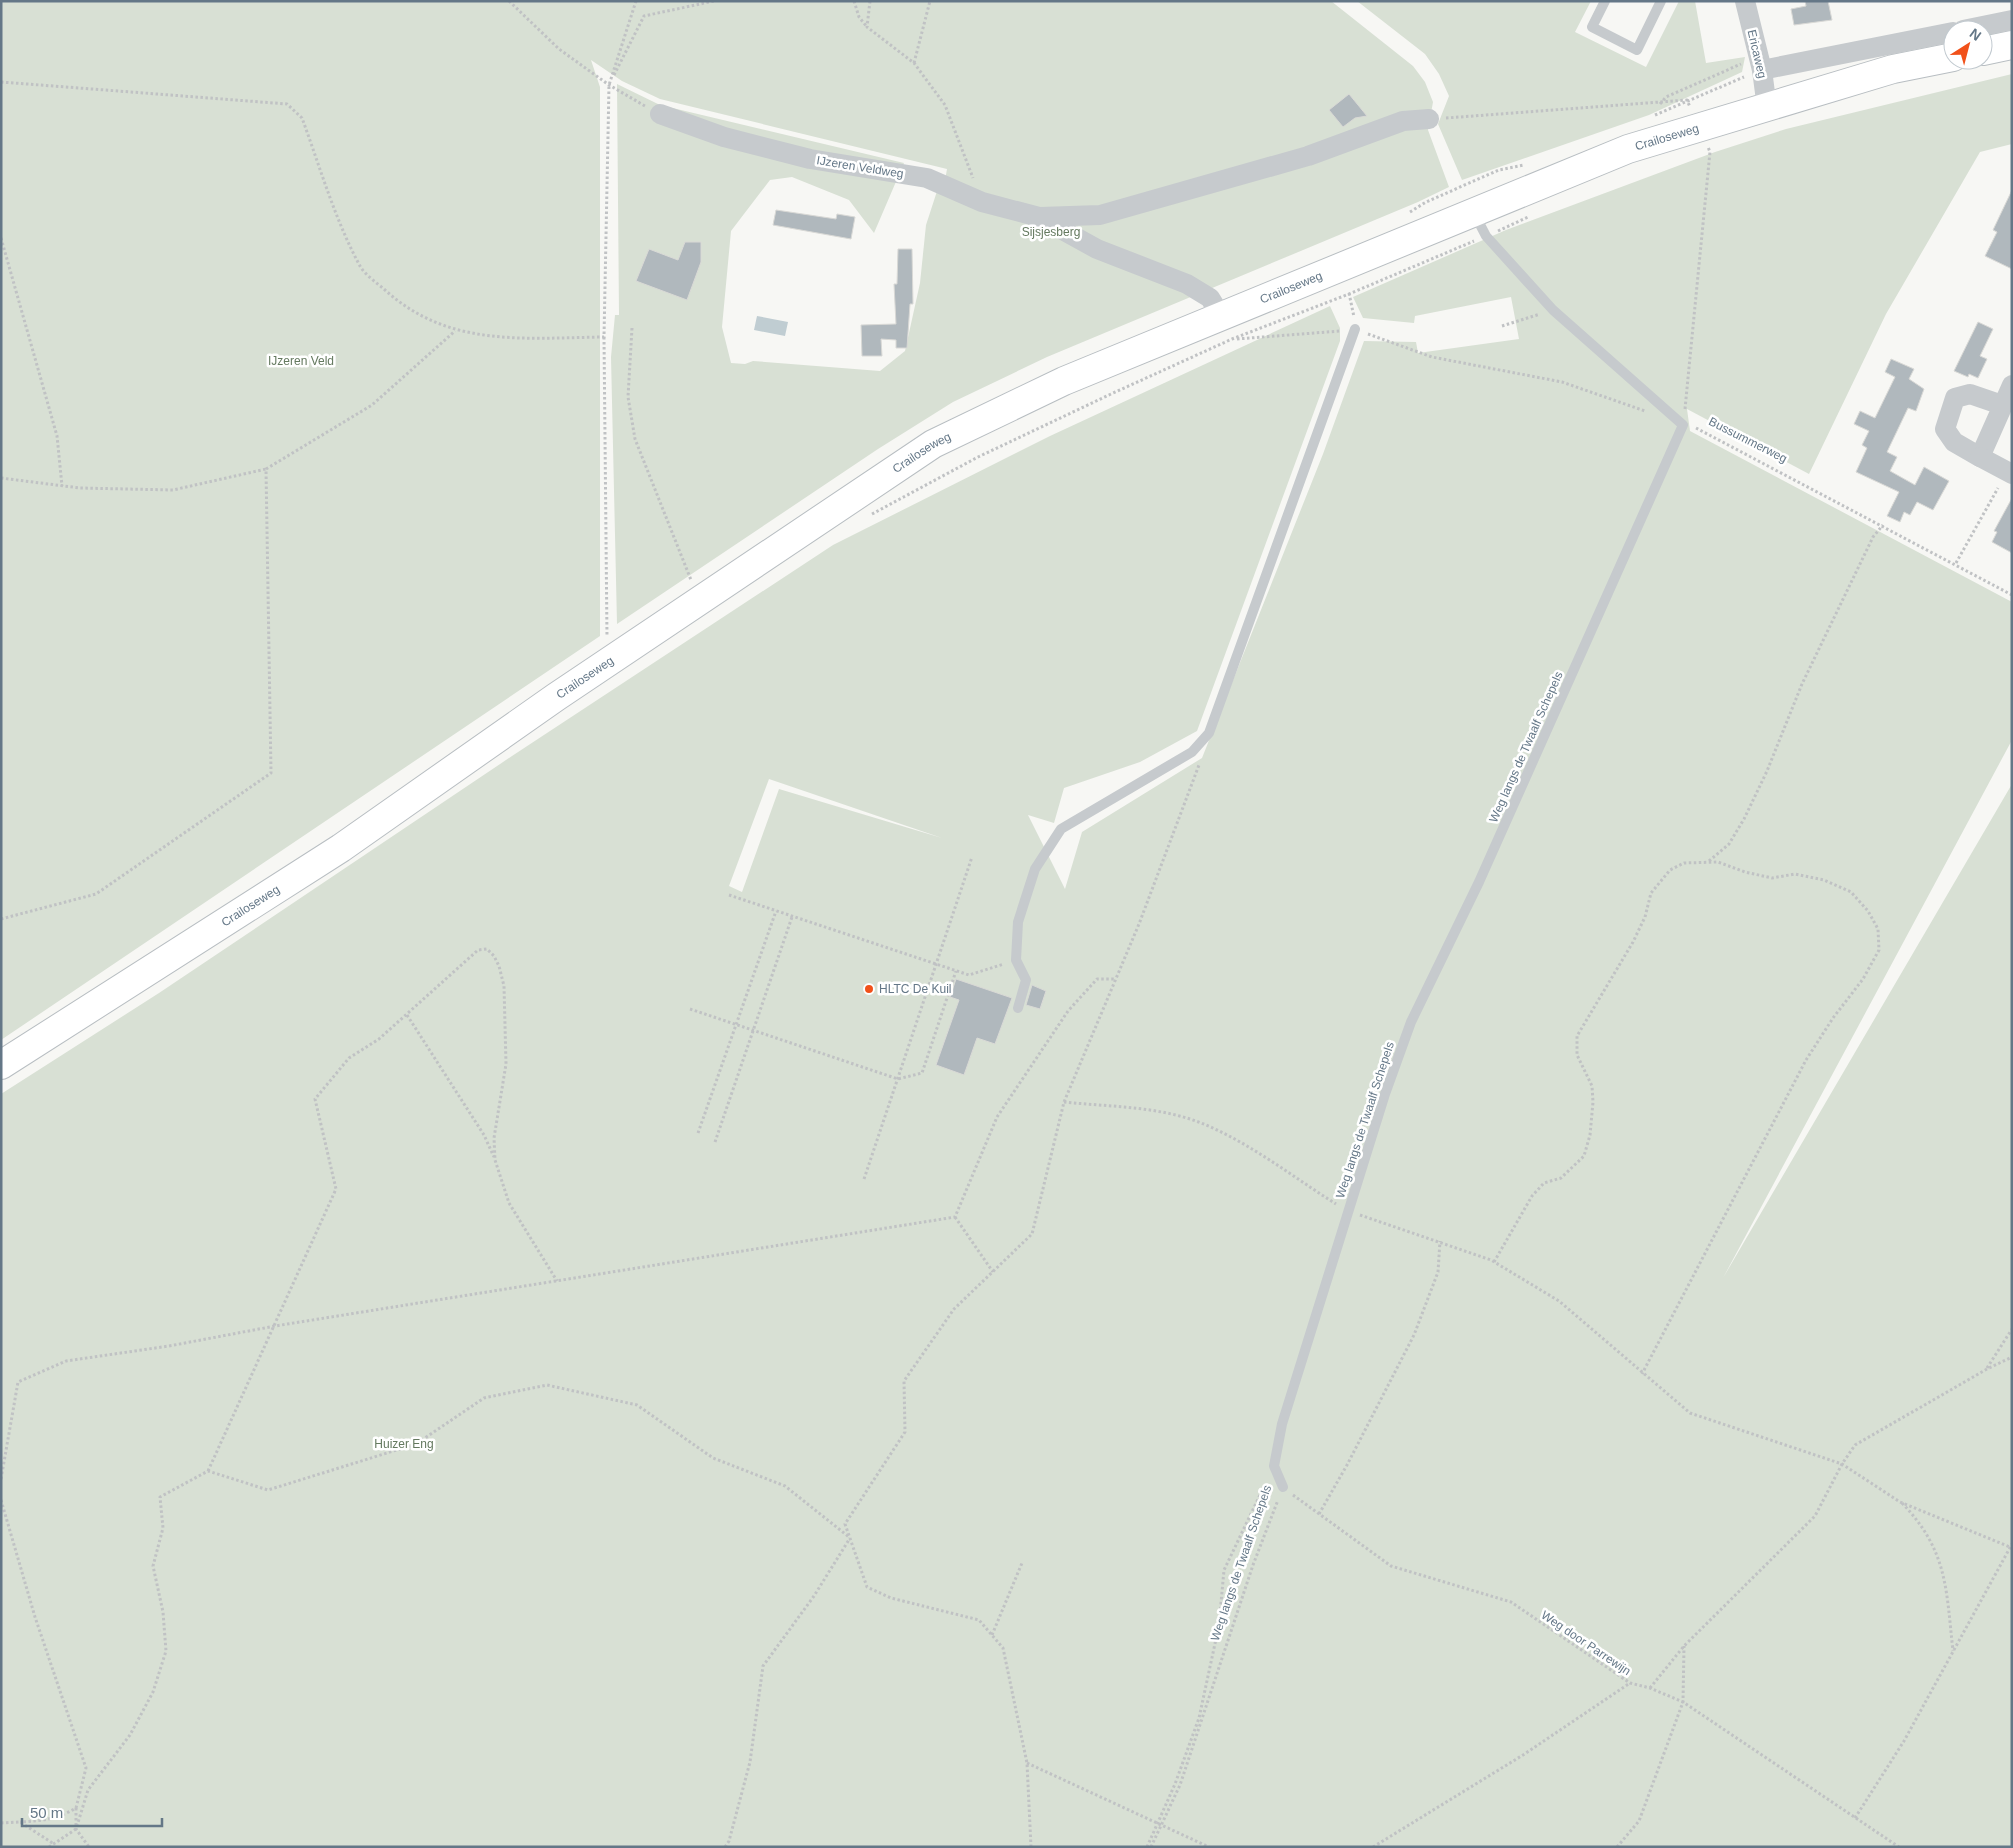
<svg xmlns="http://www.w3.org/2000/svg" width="2013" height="1848" font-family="Arial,sans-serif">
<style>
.green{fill:#d8e0d4;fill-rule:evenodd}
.water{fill:#c0cdd2}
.building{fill:#b0b8bd;stroke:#d9d9d6}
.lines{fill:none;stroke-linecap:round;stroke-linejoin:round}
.secondary-casing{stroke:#b8bec2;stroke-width:30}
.path{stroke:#c0c2c4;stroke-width:3;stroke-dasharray:2.5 2.5;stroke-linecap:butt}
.service{stroke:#c6cacd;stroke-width:10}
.minor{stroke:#c6cacd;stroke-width:20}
.secondary{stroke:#fff;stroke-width:28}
.poi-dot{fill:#f1511a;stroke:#fff;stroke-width:2}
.labels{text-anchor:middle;stroke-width:5;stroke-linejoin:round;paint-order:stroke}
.street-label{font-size:12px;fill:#647787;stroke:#fff}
.park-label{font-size:12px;fill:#64795f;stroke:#fff}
.poi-label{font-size:12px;fill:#647787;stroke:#fff;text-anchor:start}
</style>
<rect width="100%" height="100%" fill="#f7f7f4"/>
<g class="green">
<path d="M1,1h1330l82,65 12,16 8,20 -5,28 21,57 -31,15 -371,155 -94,45 -75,47 -261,175 -6,-267 4,-42h4l-2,-231 43,21 244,58 -30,70 -25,-33 -57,-23 -22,3 -39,51 -9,96 9,36 14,1 8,-3 127,10 25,-20 15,-68 6,-58 13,-40 5,1 3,-17 -287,-70 -38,-18 -31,-21 9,27v549l-599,404z"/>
<path d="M1357,1h234l-16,31 71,35 33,-66h16l11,62 39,-6 -3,15 -93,43 -187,65 -24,-56 11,-28 -10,-22 -14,-20z"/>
<path d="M2012,74v70l-32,8 -94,162 -77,160 -122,-65 3,22 322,171v138l-289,538 289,-494v1063h-2011v-753l158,-101 353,-237 321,-211 217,-109 280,-130 10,22v13l-143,390 -57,31 -76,26 -10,35 -26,-8 37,74 17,-57 120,-74 121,-304 41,-113 52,1 2,11 101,-14 -8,-42 -96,19 -1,7 -51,-5 -10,-21 153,-67 209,-78 71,-23zM769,779l173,59 -163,-49 -37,103 -13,-6z"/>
</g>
<path class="water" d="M757,316l31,6 -3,14 -31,-6z"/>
<g class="building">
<path d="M1805,1h23l4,19 -38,5 -3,-16 15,-3z"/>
<path d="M1349,94l18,22 -12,2 -12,9 -14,-17z"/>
<path d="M2012,190v79l-27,-13 12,-24 -4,-2z"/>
<path d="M776,210l60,9 1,-5 18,3 -4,22 -78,-14z"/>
<path d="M685,242h16v20l-14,38 -51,-19 13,-32 29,11z"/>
<path d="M898,249h14l1,55h-3l-3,44h-11v-8l-15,-1 1,17h-20l-1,-31 35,-1 -2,-40h3z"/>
<path d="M1978,322l15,7 -13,27 7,3 -9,19 -9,-4 -1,3 -14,-6z"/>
<path d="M1891,359l23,10 -5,10 15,10 -8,22 -8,-3 -21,44 10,5 -7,14 25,14 9,-18 25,14 -16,29 -16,-8 -7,13 -6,-3 -4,10 -13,-6 12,-24 -43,-20 11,-24 -5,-3 7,-14 -15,-7 6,-13 15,7 20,-41 -10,-5z"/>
<path d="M2012,498v55l-20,-11 5,-10 -3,-1z"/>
<path d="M956,979l56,19 -17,46 -18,-6 -13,37 -28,-10 23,-65 -9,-3z"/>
<path d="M1032,985l14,6 -6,18 -14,-4z"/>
</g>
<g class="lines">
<defs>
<g id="secondary">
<path d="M1983,51l29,-6"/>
<path id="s1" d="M1,1065l340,-217 215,-151 377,-253 131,-63 564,-232 265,-80 60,-12"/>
</g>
</defs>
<use href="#secondary" class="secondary-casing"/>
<g class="path">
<path d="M509,1l50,48 50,36 36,21"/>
<path d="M854,1l5,16 8,10"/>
<path d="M870,1l-3,26 47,36 31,42 28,73"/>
<path d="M914,63l16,-62"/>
<path d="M614,75l30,-59 70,-15"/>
<path d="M1,82l286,22 15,14c18,49 33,102 58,148 5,9 17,17 25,24 64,58 139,48 219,47l5,-252 27,-84"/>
<path d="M1660,104l6,-7 75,-33"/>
<path d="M1655,115l89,-38"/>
<path d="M1446,118l241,-18 3,7"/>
<path d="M1410,212l16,-10 73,-32 25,-5"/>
<path d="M1498,231l30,-14"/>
<path d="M1,238l56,198 5,50"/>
<path d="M1349,293l5,24"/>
<path d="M1502,326l38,-12"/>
<path d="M632,328l-4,69 7,42 56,141"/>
<path d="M1368,334l64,23 130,25 83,29"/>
<path d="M604,337l3,300"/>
<path d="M1237,339l103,-8"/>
<path d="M1685,409l25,-257 -2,-5"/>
<path d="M1696,428l316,167"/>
<path d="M1,478l79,10 93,2 93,-21"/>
<path d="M872,514l106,-57 133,-63 121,-55 117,-45 125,-53"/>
<path d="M1956,563l42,-75"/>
<path d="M1709,861l20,-17 15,-25 23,-48 35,-87 71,-147 10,-12"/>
<path d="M729,895l240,80 35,-11"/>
<path d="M1,919l95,-25 175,-121 -5,-304 106,-64 83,-74"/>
<path d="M690,1009l208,70 24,-6 34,-102"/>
<path d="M407,1015l77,120 10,22"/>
<path d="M1064,1102c47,5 98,4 142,23 47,20 87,52 130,79"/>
<path d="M698,1133l78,-222"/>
<path d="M715,1142l77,-225"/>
<path d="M864,1179l108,-322"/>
<path d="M1360,1215l131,45 68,41 131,112 152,51 58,38 110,45"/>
<path d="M955,1217l38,55"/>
<path d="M1494,1262l38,-66 12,-13 17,-5 23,-22 6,-21 3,-33 -1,-16 -15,-31v-19l56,-94 12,-25 6,-24 19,-23 14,-7 34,-1 27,10 27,6 23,-4 29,6 27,12 17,19 10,18 1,21 -16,29 -30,39 -27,42 -164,314"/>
<path d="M1987,1368l25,-39"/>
<path d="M208,1471l128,-282 -21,-90 34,-41 30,-19 99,-89 9,-1 7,7 5,10 5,20 2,78 -12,74 1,22 14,43 48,78"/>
<path d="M1,1479l17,-97 48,-21 103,-15 106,-20 680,-109 42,-100 71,-106 29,-32h17"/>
<path d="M1293,1495l98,71 120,36 119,81 20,5 33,14 216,145"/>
<path d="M1,1500l34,117 51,151 -10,40c-18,11 -35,13 -56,14"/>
<path d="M1902,1503c46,48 44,86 51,148"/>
<path d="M1319,1514l28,-49 67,-130 24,-63 2,-31"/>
<path d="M992,1635l30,-72"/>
<path d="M1650,1688l34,-42 131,-130 27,-52 13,-19 132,-76 25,-12"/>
<path d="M1027,1763l182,84"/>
<path d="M76,1808v21l13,18"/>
<path d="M1855,1818l49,-77 108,-197"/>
<path d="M1,1823l19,-1 34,22"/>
<path d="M49,1847l27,-18 12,-39 42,-55 23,-43 13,-41 -3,-39 -10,-46 10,-38 -3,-31 48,-26 60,19 148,-46 68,-46 63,-13 90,20 76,53 72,28 64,51"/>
<path d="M725,1847l4,-6 21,-79 13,-96 51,-70 36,-58"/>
<path d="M1031,1847l-4,-84 -24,-115 -24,-28 -88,-22 -24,-11 -22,-63 60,-92 -1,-51 50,-72 78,-75 32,-132 75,-178 60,-159"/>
<path d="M1147,1847l28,-63 24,-66 20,-93 5,-55 36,-75 8,-8"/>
<path d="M1151,1847l29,-62 73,-220 25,-65"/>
<path d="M1373,1847l150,-92 107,-72"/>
<path d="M1617,1847l22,-26 44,-119 1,-56"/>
</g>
<g class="service">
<path d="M1605,1l-13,26 45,23 24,-49"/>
<path d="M1018,1008l8,-28 -10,-20 2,-38 17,-53 26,-40 131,-77 17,-19 146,-404"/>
<path d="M1283,1487l-9,-21 8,-42 103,-330 26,-72 68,-140 204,-457 -130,-115 -67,-74 -12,-23"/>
</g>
<g class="minor">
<path d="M1745,1l17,69 5,38"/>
<path d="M1963,30l49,-10"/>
<path d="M1762,70l191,-38"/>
<path d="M660,114l64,23 86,22 117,19 55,24 57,15 58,32 90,35 23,14 11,18"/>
<path d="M1040,217l60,-2 208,-59 95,-35 26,-2"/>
<path d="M2002,405l-32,-11 -15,4 -10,31 9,13 26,15 32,-72"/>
<path d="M1980,457l32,17"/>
</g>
<use href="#secondary" class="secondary"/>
</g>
<circle class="poi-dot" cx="869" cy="989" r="5"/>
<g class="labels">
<g class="street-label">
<text transform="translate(1757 54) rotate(77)" y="4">Ericaweg</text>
<text dy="4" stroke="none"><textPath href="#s1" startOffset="1916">Crailoseweg</textPath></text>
<text transform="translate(860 167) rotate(9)" y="4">IJzeren Veldweg</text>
<text dy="4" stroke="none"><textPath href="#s1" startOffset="1511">Crailoseweg</textPath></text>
<text transform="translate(1748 440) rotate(27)" y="4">Bussummerweg</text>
<text dy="4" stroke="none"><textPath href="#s1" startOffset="1106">Crailoseweg</textPath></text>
<text dy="4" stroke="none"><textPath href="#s1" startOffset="701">Crailoseweg</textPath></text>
<text transform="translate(1526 747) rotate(-66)" y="4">Weg langs de Twaalf Schepels</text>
<text dy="4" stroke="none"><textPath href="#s1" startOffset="296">Crailoseweg</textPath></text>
<text transform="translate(1365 1120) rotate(-72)" y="4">Weg langs de Twaalf Schepels</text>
<text transform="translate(1241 1563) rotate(-71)" y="4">Weg langs de Twaalf Schepels</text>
<text transform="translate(1586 1643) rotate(34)" y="4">Weg door Parrewijn</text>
</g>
<g class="park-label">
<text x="1051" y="236">Sijsjesberg</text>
<text x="301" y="365">IJzeren Veld</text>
<text x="404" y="1448">Huizer Eng</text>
</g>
<g class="poi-label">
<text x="879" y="993">HLTC De Kuil</text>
</g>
</g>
<rect width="2013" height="1848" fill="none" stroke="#647787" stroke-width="5"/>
<g transform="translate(1968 45) rotate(36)"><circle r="24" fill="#ffffff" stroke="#c1c9cf"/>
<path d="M0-4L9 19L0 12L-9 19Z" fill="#f1511a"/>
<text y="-8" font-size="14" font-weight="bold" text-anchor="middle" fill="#647787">N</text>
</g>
<path d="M22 1818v8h140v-8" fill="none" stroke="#647787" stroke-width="2.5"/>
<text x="30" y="1818" font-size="15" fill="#647787" stroke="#ffffff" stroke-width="4" paint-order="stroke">50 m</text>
</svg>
